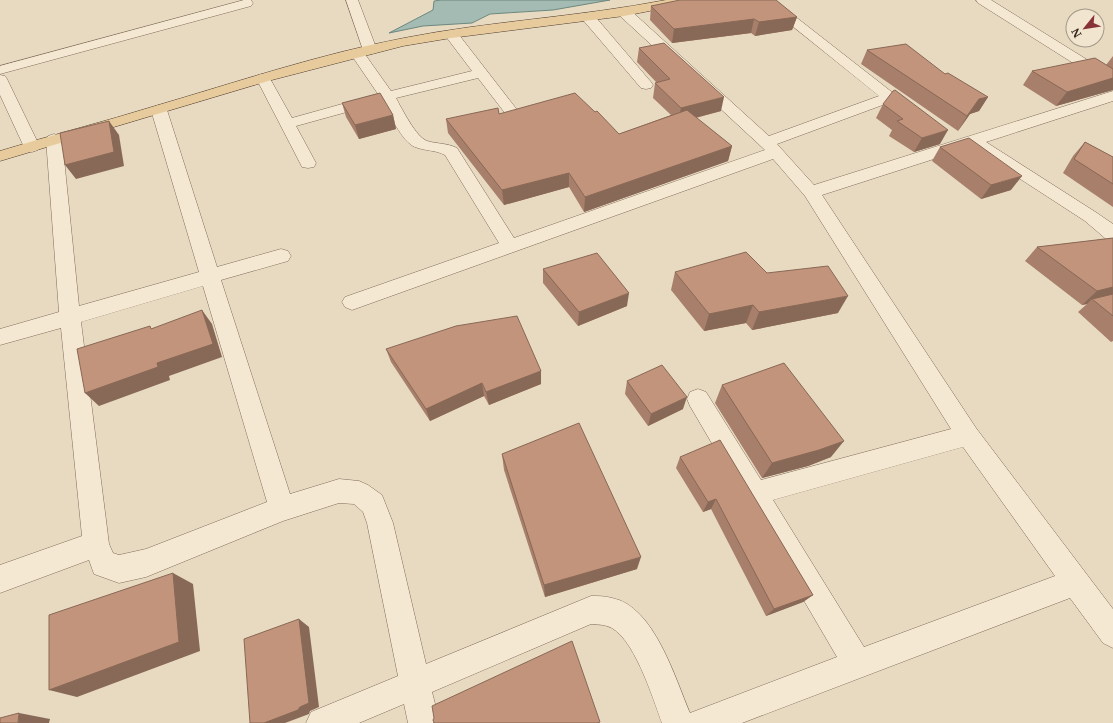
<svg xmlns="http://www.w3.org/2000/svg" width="1113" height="723" font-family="'Noto Serif',serif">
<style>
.water{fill:#a3bbb3;stroke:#6c887f}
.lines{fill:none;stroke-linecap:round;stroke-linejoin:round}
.minor-casing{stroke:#806c5b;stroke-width:1}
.major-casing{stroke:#4e3b2f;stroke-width:1}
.minor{fill:#f4e8d3;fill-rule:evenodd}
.major{fill:#e8cb9c;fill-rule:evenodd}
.wall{fill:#a77f6a}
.shaded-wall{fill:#886856}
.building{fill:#c2947b;stroke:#886856}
</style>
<rect width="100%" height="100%" fill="#e8dac1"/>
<path class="water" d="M441,0h169l-57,10 -63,4 -18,9 -49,3 -34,7 44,-23 1,-9z"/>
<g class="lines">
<defs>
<g id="minor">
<path d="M244,0h7l2,3 -2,3 -251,68v-8z"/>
<path d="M346,0h12l19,50 -2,3 -5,1 -5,-1 -2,-3z"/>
<path d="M760,0h14l146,114 -3,3c-12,3 -20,-7 -29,-14l-111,41 37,41 299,-94v10l-127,41 111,71 16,11v16l-7,-1 -21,-18 -114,-74 -149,48 154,233 137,181v39l-10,-5 -33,-45 -328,125h-80c-9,-24 -29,-90 -55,-97 -5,-2 -11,-1 -16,-2l-159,68 8,31h-32l-4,-19 -45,19h-53l5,-11 87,-36 -31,-153 -4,-11 -9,-8 -15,-1 -56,18 -137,56 -27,6 -25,-9 -5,-14 -89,33v-28l82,-29 -21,-208 -61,17v-16l59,-17 -13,-173 2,-3 6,-2 6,2 2,3 17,167 120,-34 -48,-162 3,-3 5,-2 5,2 3,3 50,157 64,-18 7,2 3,5 -3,5 -67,19 69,214 49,-15 20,2 9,4 14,10 11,28 33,141 165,-68c7,0 14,0 21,2 42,8 63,80 78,115l147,-56 -147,-251 -3,-7 3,-7 8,-3 8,3 55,88 190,-51 -146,-233 -32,-37 -421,151 -7,-3 -3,-5 3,-5 154,-54 -54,-88c-9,-5 -20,-4 -30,-8 -13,-5 -25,-33 -32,-45l-87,24 20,37 -2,4 -6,1 -6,-1 -2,-4 -44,-85 2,-3 5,-1 5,1 24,43 86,-24 -28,-41 2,-3 5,-1 5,1 29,41 81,-20 -28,-37 2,-3h10l62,80 3,3 -3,3 -5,2 -5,-2 -30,-39 -82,20c6,11 20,39 31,43 10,3 20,2 30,7l57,90 251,-88 -146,-135 -1,-3 1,-3h10l140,127 110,-40zM203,286l64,216 -121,47 -27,6 -6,-2 -4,-9 -28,-222zM963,447l92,129 -191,71 -91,-147z"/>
<path d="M976,0h15l119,74 2,3 -2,3 -5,1 -5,-1 -122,-77z"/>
<path d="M588,13l5,1 58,68 2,3 -2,3 -5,1 -5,-1 -58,-68 -1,-3 1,-3z"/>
<path d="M0,75l5,1 2,3 33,68 -2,3 -6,2 -6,-2 -2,-3 -24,-52z"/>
</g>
<path id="major" d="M666,0h25l-2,3 -4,1 -61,12 -173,22 -48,8 -135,35 -268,80v-10c51,-16 104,-29 155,-45 82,-24 165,-52 249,-68 86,-17 175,-21 262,-38z"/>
</defs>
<use href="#minor" class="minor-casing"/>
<use href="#major" class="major-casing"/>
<use href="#minor" class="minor"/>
<use href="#major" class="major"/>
</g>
<g class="wall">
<path d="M651,6l146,11 -5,13 -37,6 -4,-3 -79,10 -22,-23z"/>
<path d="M639,48l82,63 -25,7 36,28 -4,15 -144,51 -15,-25 -65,18 -56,-72 -2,-14 53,-5 120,20 52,-19 -18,-17 2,-15h2l-20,-21z"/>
<path d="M867,50l78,24 43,23 -9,14 -9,3 -12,17 -97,-67z"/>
<path d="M1113,56v34l-57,16 -33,-21 9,-14 74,-6z"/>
<path d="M342,103l51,12 3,14 -37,10 -13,-22z"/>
<path d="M883,104l57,40 -26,8 -25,-16 3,-6 -16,-12z"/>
<path d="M1085,142l28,15v50l-50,-34 10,-17z"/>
<path d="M940,147l71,43 -30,9 -49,-38z"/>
<path d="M1113,238v103l-2,1 -33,-30 9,-8 -5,1 -57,-44 12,-14z"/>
<path d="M543,269l84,37 -49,20 -35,-43z"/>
<path d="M675,272l92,1 71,40 -86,17 -6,-7 -42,8 -33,-41z"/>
<path d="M386,349l155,22v13l-52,21 -5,-9 -54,25 -39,-59z"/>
<path d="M627,381l56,28 -35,17 -23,-32z"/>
<path d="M722,385l109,72 -23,9 -46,12 -47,-75z"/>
<path d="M502,454l135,115 -92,28 -41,-127z"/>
<path d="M680,457l133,138 -10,7 -37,14 -55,-107 -8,3 -27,-44z"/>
</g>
<g class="shaded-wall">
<path d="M797,17l-5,13 -37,6 4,-14z"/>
<path d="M754,19l-3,14 -79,10 2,-14z"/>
<path d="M1113,78v12l-57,16 11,-14z"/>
<path d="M724,97l-3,14 -43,11 3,-14z"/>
<path d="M988,97l-9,14 -9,3 -12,17 9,-15 12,-17z"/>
<path d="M393,115l3,14 -37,10 -4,-14z"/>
<path d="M109,121l10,14 5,31 -48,13 -11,-14z"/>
<path d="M948,130l-8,14 -26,8 8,-14z"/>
<path d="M732,146l-4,15 -144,51 1,-15z"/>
<path d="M569,173v14l-65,18 -2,-15z"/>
<path d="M1022,176l-11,14 -30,9 10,-14z"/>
<path d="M1113,287v9l-21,3 -5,5 -5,1 15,-14z"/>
<path d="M629,293l-2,13 -49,20 1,-14z"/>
<path d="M848,296l-10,17 -86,17 7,-18z"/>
<path d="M753,305l-7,18 -42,8 5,-17z"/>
<path d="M202,310l10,14 10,33 -53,19 1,4 -71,26 -14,-13 72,-30z"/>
<path d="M541,371v13l-52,21 -3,-13z"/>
<path d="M482,383l2,13 -54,25 -4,-12z"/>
<path d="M687,397l-4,12 -35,17 3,-12z"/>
<path d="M844,441l-13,16 -23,9 -46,12 10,-15z"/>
<path d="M716,499l-5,10 -8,3 5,-10z"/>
<path d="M641,557l-4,12 -92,28 -1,-12z"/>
<path d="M173,573l20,11 7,67 -123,46 -28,-7z"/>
<path d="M813,595l-10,7 -37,14 8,-7z"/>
<path d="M299,619l10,8 10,80 -9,4 -1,3 -24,9h-21z"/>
<path d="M19,713l31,6 -1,4h-31z"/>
</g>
<g class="building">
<path d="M680,0h96l21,17 -38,5 -5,-3 -80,10 -23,-23z"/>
<path d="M664,43l60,54 -43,11 -26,-25 15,-4 -31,-31z"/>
<path d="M906,44l39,30 3,-1 40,24 -9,2 -12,17 -100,-66z"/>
<path d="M1095,58l18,11v9l-46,14 -35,-21z"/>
<path d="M895,90l53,40 -26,8 -25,-17 6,-2 -20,-15 10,-13z"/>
<path d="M380,93l13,22 -38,10 -13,-22z"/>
<path d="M575,93l20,19 2,-1 22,23 68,-24 45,36 -147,51 -16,-24 -67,17 -56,-71 52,-11 1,6z"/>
<path d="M109,121l5,31 -49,13 -5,-32z"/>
<path d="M969,138l53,38 -31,9 -51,-38z"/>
<path d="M1085,142l28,15v27l-39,-25z"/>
<path d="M1113,238v49l-16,4 -60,-44z"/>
<path d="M746,252l21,21 61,-7 20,30 -89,16 -6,-7 -44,9 -34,-42z"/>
<path d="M597,253l32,40 -50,19 -36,-43z"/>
<path d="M1113,294v22l-21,-17z"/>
<path d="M202,310l11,34 -56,19 1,4 -73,26 -8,-44 73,-23 1,3z"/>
<path d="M517,316l24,55 -55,21 -4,-9 -56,26 -40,-60 70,-23z"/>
<path d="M784,363l60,78 -25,9 -47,13 -50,-78z"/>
<path d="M662,365l25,32 -36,17 -24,-33z"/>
<path d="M579,423l62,134 -97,28 -42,-131z"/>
<path d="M720,440l93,155 -39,14 -58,-110 -8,3 -28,-45z"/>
<path d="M173,573l6,69 -130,48v-75z"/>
<path d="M299,619l10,84 -9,4 -2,3 -34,13h-14l-6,-84z"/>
<path d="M572,641l28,81 -3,1h-163l-1,-3 1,-2 -2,-12z"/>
<path d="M19,713l-1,10h-18v-5z"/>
</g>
<g transform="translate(1085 28) rotate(240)"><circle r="19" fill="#f1e5d0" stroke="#a49988"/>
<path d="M0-3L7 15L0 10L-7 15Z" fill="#883238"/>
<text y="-6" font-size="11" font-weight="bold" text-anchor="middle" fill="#31261d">N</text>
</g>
</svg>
